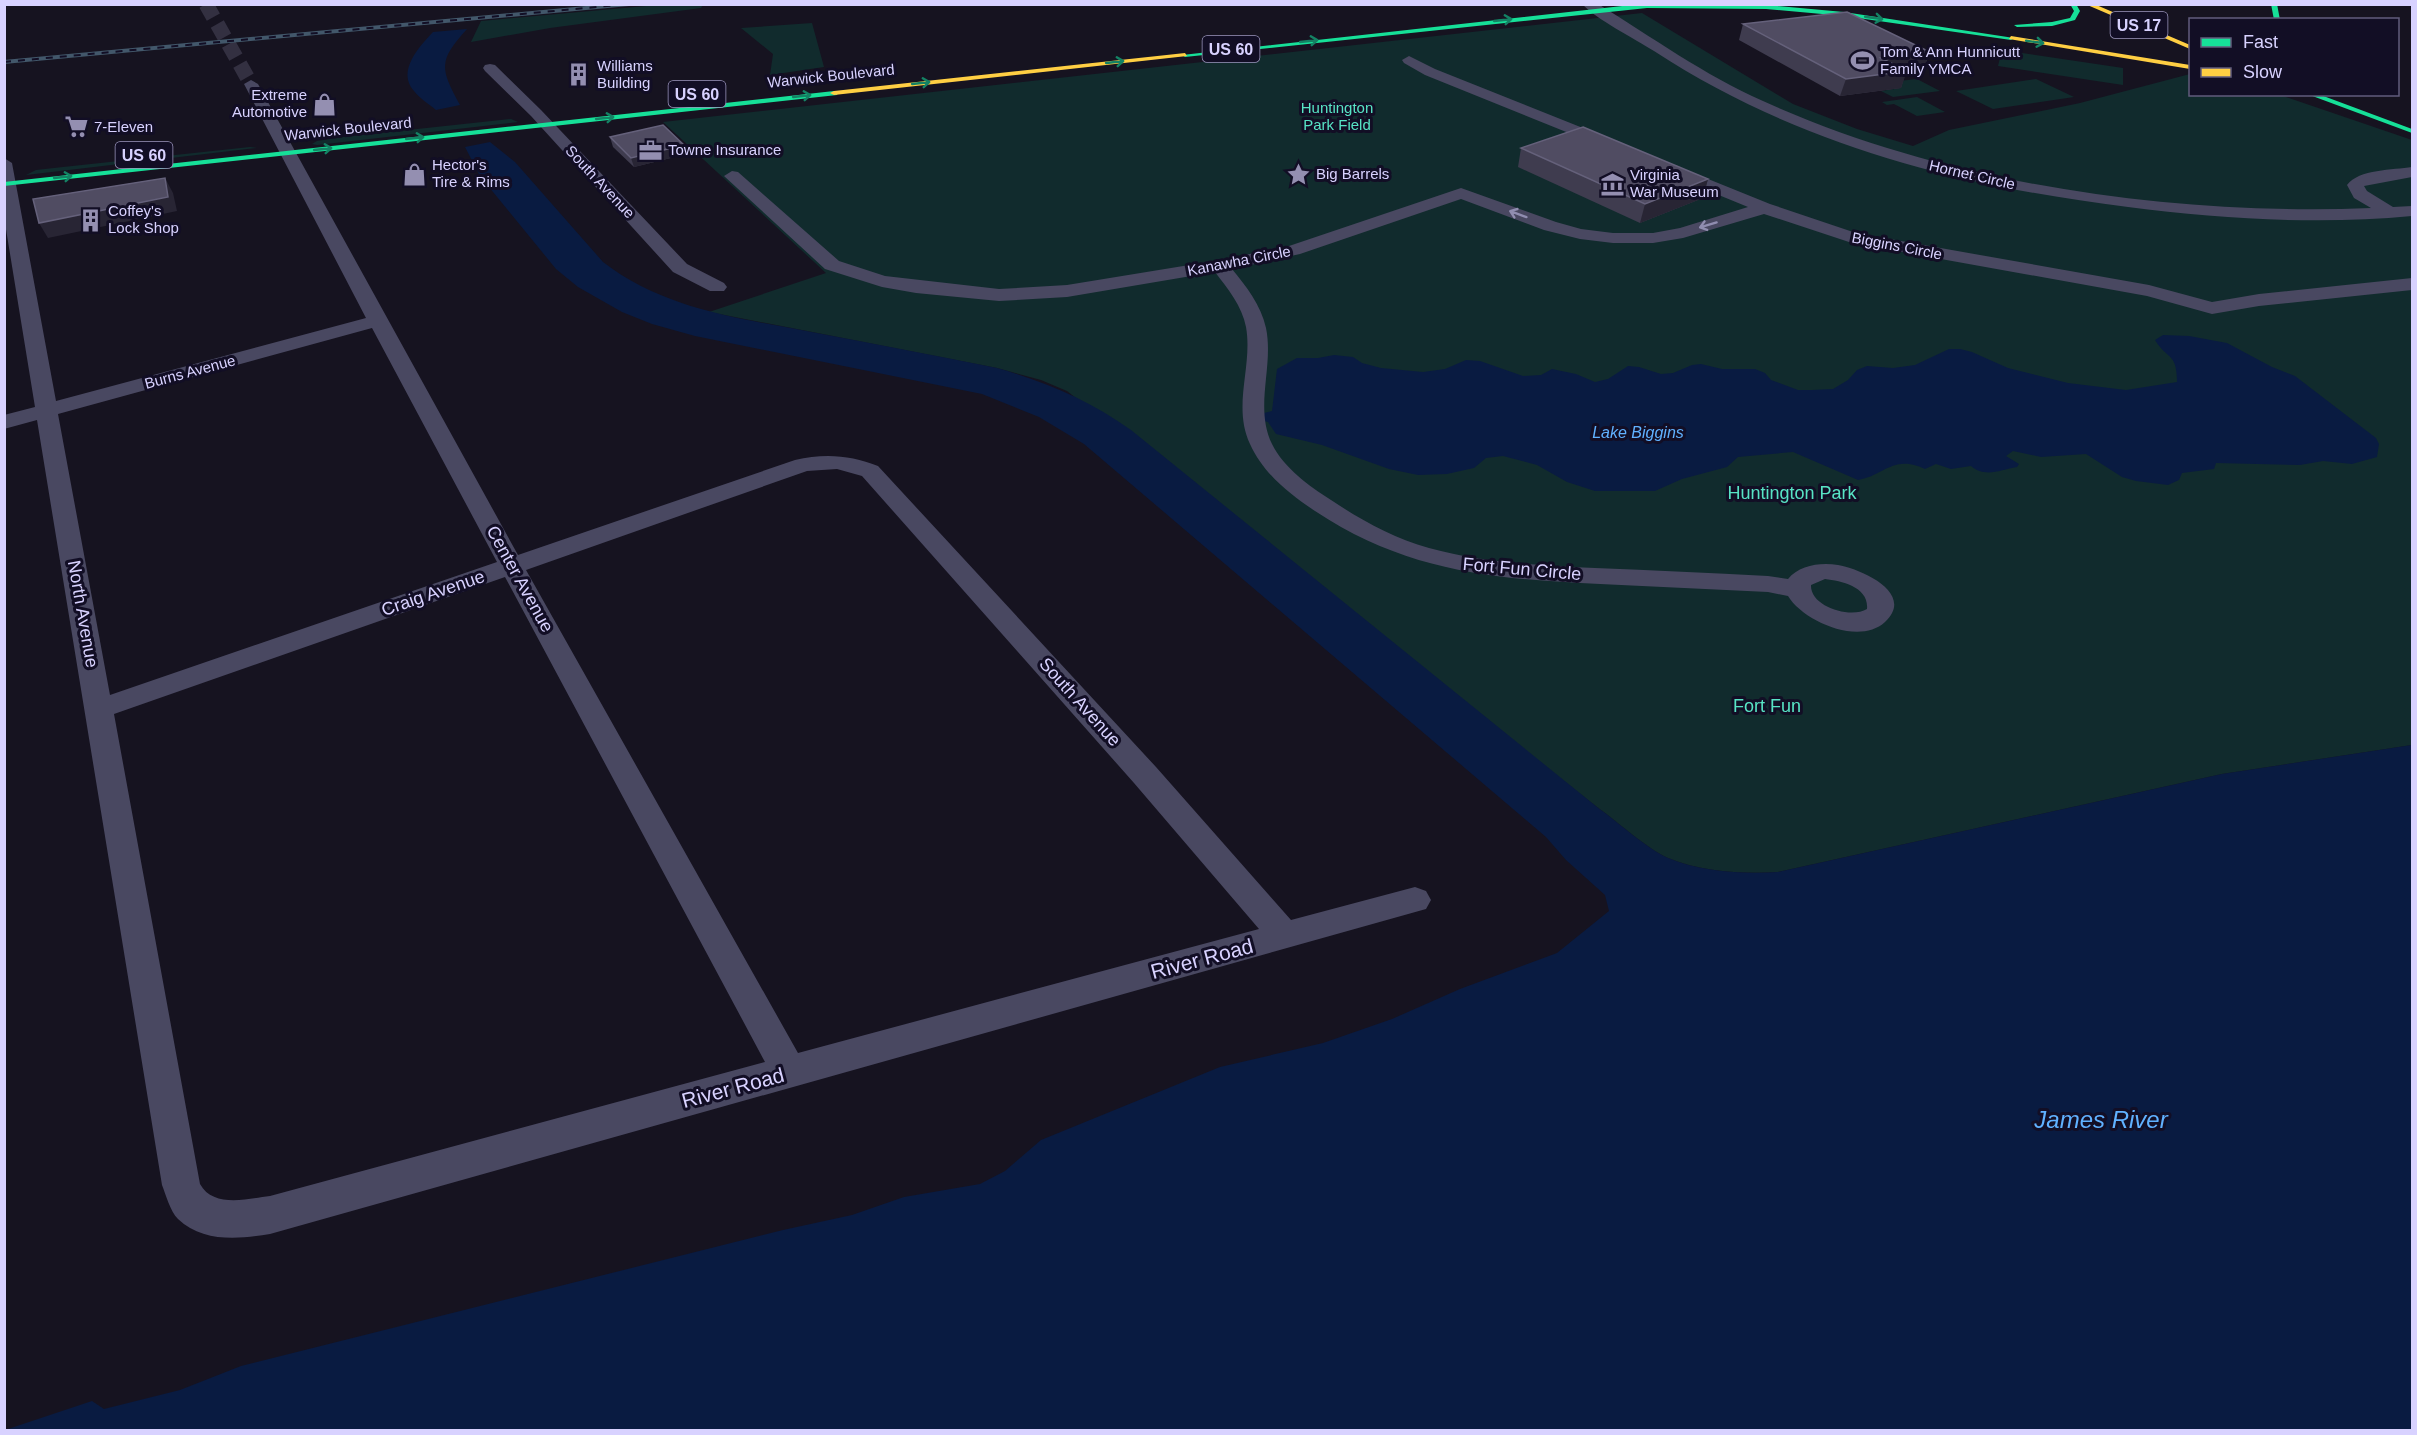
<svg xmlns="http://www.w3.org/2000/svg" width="2417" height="1435" font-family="Helvetica,sans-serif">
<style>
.green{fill:#112b2d}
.water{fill:#091b41}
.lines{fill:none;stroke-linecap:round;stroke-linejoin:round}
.street-tunnel{stroke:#333041;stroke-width:15;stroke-dasharray:15 8;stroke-linecap:butt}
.street{fill:#494861;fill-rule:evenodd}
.fast{fill:#16e098;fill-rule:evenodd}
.slow{fill:#ffcf43;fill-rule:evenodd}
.rail-casing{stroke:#42576a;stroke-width:4}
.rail{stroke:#120e25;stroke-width:2;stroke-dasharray:7;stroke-linecap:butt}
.wall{fill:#3f3c4f}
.shaded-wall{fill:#282534}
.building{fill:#504c62;stroke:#65617b;stroke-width:1.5}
.oneway{stroke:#148264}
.oneway2{stroke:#908db0}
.labels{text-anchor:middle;stroke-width:6;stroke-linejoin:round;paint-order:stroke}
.far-poi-label{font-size:15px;fill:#d8d2ff;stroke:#120e25;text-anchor:start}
.far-street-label{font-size:15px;fill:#d8d2ff;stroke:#120e25}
.far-park-label{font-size:15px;fill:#58e4c5;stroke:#120e25}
.shield{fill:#120e25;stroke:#9d97be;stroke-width:1.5}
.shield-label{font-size:16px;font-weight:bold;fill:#d8d2ff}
.far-water-label{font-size:16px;font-style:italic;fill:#60b1ff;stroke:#120e25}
.park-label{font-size:18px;fill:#58e4c5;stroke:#120e25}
.street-label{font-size:18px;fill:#d8d2ff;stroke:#120e25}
.near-street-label{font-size:21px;fill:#d8d2ff;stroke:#120e25}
.near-water-label{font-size:24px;font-style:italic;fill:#60b1ff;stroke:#120e25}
</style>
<rect width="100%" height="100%" fill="#161320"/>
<g class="green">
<path d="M657,5h46l-2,3 -151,20 -79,14 10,-21z"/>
<path d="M1642,13l151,91 64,25 56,17 36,-16 131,-27 110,-29v20l90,1 132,45v605l-190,29 -444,98c-34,2 -77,0 -110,-14 -19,-8 -53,-38 -71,-51l-530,-416 -26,-11 -44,-12 -288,-56 117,-39 -163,-151z"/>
<path d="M812,23l12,44 -54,8 3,-21 -32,-26z"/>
<path d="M2002,50l121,18v17l-125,-19z"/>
<path d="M1917,79l23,12 -47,6 -12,-6 19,-3 -10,-6z"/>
<path d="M2036,79l38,18 -81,12 -37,-18z"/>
<path d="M1917,97l28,15 -28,4 -23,-12 -7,1 -5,-3z"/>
<path d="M511,119l7,3 -201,23 -5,-1 5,-3 26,-4z"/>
<path d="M250,147l7,1 -231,27 10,-5 27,-3z"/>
</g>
<g class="water">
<path d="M467,29c-29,32 -27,39 -7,76l-24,5c-7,-6 -17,-12 -22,-19 -18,-20 6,-45 19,-59z"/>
<path d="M490,142l25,20 88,100c63,49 143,57 219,72 58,11 117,22 175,34 49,14 92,32 134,62l466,377c18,13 52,43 71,51 33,14 76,16 110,14l444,-98 190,-29v685h-2407l87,-29 12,8 76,-19 61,-24 542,-136 69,-15 52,-18 76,-13 25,-13 36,-31 179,-73 103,-24 69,-24 68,-30 97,-36 52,-42 -4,-16 -39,-35 -20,-23 -462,-393 -45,-27 -57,-23 -287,-58 -43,-12 -30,-12 -44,-25 -22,-18 -76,-93 -15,-29z"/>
<path d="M2163,335l26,1 38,7 45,24 23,9 81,62 3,6 -2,13 -25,7 -29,-3 -23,4 -84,-2 -2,6 -32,4 -3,7 -11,5 -32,-4 -14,-4 -36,-23 -45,3 -28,-6 -7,5 13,8 -2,3c-17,3 -32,11 -46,-1l-20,3 -15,-5 -11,5c-32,-15 -41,7 -67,11l-65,-28 -55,5 -11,10 -45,12 -27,12h-60l-28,-9 -30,-17 -34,-9 -17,2 -12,10 -27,6 -29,1 -29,-6 -67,-24 -46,-11 -8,-12 -4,-1v-8l8,-2 5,-42 20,-11h21l16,-3 19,2 9,6 19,5 42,4 22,-3 21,-9 14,1 43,15 18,-1 11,-6 24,5 19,8 13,-3 20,-13 11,1 22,7 12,-1 19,-8 9,-1 21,5h33l10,4 6,7 27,10h14l21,-1 15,-9 9,-10 10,-4 26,2 22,-3 34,-16h11l12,3 36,16 60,15 58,7 51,-8c0,-30 -10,-22 -22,-42z"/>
</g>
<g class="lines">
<path class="street-tunnel" d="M206,4l45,80"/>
<g class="street">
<path d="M1582,4h16c54,33 106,71 165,97 183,83 408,115 608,107l-17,-10 -7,-13c12,-16 46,-15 65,-18v10l-48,9 3,5 26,16 19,-1v10c-93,9 -190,3 -284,-9 -169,-21 -330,-62 -474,-156 -19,-12 -58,-32 -72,-47z"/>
<path d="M1409,56l26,13 183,73 2,3 -2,3h-12l-181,-73 -21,-12 -2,-3z"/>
<path d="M490,64l5,1 46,45 146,154 37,19 3,4 -3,4h-14l-37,-19 -142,-156 -46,-45 -2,-3 2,-3z"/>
<path d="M251,80l7,4 260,471 277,-95c29,-7 56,-5 83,6l278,301 135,153 124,-33 11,4 5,9 -5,9 -1156,325c-30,5 -67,9 -92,-15 -8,-8 -12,-24 -16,-34l-125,-765 -33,9v-14l31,-8 -31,-190v-59l8,5 44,238 310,-83 -122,-234zM372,328l125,234 -387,133 -52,-281zM837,469l25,7 272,307 125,146 -461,124 -272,-483 281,-99zM505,577l260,485 -495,134c-23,3 -57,12 -70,-12l-86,-470z"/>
<path d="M1671,164l99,40 86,29 293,52 63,17 47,-8 153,-16v12l-153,16 -47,8 -65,-18 -295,-53 -88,-29 -81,24 -30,5h-40l-33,-4 -36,-9 -83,-31 -161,55 -68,15c14,17 29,36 34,59 8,39 -12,79 6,116 12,24 37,42 59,56 30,20 62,38 98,48 54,15 111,17 166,20 58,2 115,5 173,8l20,3c11,-14 33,-17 50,-14 23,4 78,28 47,57 -26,24 -82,-1 -97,-26l-20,-4c-56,-3 -112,-5 -168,-8 -106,-5 -193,-12 -285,-73 -26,-17 -52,-38 -65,-67 -18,-38 3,-78 -4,-117 -4,-21 -18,-38 -31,-55l-148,25 -68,4 -83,-8 -34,-6 -57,-18 -101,-93 8,-5 6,1 101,89 46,15 114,13 68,-4 153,-25 69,-14 172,-58 95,34 25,7 32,4h40l27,-5 68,-21 -83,-34 -2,-4 2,-4zM1825,579c17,2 44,8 42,30 -16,10 -57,-2 -56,-24z"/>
</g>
<g class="fast">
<path d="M1640,4l126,1 78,7 170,26 -3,2 -167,-24 -78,-7 -119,-1 -462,49 -3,-2z"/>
<path d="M2070,4h6l4,7 -5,9 -23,6 -35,1 -3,-2 38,-3 18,-4 4,-7z"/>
<path d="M2271,4h6l3,16h-6z"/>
<path d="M834,91l4,2 -1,2 -833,91v-4z"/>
<path d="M2307,94h11l94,35v4z"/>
</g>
<g class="slow">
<path d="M2085,4h9l96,41v4z"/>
<path d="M2156,4h56l-3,2z"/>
<path d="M2011,36l179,29v4l-181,-30z"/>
<path d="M1185,53l2,3 -353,39 -4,-2 4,-2z"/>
</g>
<defs>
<path id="rail" d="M4,62l625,-58"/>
</defs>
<use href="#rail" class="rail-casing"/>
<use href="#rail" class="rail"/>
</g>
<g class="wall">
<path d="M1743,24l187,28 -6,16 -18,3 -5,17 -61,8 -101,-56z"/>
<path d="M610,137l74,8 3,9 -53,13 -21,-20z"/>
<path d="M1521,148l187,31 -5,19 -63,25 -122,-56z"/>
</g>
<g class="shaded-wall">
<path d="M1930,52l-6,16 -48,7 5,-17z"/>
<path d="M1907,71l-6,17 -61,8 6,-17z"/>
<path d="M684,145l3,9 -53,13 -3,-9z"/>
<path d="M165,178l8,15 4,18 -129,27 -9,-15z"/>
<path d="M1708,179l-5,19 -63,25 5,-19z"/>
</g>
<g class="building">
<path d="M1847,12l83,40 -49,6 26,13 -61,8 -103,-55z"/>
<path d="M663,125l21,20 -53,13 -21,-21z"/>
<path d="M1583,127l125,52 -63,25 -124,-56z"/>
<path d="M165,178l3,19 -129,26 -6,-24z"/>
</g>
<defs><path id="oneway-shaft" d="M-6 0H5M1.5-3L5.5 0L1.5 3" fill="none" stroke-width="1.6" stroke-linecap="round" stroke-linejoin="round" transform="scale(1.5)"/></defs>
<g class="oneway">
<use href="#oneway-shaft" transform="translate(1874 18) rotate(8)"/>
<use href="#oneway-shaft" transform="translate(1503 20) rotate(-6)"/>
<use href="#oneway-shaft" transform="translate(1309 41) rotate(-6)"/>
<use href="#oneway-shaft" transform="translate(2035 42) rotate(8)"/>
<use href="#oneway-shaft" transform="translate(1115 62) rotate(-6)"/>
<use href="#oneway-shaft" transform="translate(921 83) rotate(-6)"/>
<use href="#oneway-shaft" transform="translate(802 96) rotate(-6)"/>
<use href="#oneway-shaft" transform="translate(605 118) rotate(-6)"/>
<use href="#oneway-shaft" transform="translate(415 138) rotate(-6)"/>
<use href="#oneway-shaft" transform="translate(323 149) rotate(-6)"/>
<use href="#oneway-shaft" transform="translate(63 177) rotate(-6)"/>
</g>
<g class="oneway2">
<use href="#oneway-shaft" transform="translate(1518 214) rotate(-160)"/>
<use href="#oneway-shaft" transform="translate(1708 225) rotate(163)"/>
</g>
<defs>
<symbol id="stadium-bare" viewBox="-9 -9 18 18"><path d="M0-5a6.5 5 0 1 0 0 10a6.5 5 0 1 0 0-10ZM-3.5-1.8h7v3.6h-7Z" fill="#948fb1" stroke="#120e25" stroke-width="2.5" paint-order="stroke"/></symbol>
<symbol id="building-bare" viewBox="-9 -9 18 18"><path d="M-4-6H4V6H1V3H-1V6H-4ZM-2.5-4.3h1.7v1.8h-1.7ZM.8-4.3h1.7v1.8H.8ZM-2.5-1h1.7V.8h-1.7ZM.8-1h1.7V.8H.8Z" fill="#948fb1" stroke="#120e25" stroke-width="2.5" paint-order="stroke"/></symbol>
<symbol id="shop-bare" viewBox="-9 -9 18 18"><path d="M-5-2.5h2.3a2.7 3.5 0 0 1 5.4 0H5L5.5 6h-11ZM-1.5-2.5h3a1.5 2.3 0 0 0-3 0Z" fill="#948fb1" stroke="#120e25" stroke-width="2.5" paint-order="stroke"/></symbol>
<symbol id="supermarket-bare" viewBox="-9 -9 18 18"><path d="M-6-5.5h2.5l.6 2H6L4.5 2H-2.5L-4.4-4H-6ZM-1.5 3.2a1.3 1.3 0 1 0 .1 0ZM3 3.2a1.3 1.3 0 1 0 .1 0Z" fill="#948fb1" stroke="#120e25" stroke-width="2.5" paint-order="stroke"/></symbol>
<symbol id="office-bare" viewBox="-9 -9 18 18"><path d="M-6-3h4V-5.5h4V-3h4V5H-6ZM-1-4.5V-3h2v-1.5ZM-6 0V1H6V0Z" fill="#948fb1" stroke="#120e25" stroke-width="2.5" paint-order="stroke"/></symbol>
<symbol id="sight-bare" viewBox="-9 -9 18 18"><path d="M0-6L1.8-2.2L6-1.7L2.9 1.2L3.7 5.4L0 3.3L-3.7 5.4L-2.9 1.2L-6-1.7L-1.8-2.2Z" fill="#948fb1" stroke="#120e25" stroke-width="2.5" paint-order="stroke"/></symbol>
<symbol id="museum-bare" viewBox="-9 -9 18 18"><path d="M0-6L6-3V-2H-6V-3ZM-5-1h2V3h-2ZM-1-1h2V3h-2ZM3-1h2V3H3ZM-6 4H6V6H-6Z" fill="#948fb1" stroke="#120e25" stroke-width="2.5" paint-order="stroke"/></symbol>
</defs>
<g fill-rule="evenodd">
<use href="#stadium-bare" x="1846" y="44" width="33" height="33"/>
<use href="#building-bare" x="562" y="58" width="33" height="33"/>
<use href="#shop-bare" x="308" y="88" width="33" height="33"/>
<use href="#supermarket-bare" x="60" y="110" width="33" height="33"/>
<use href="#office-bare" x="634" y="134" width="33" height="33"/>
<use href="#shop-bare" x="398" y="158" width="33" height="33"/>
<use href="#sight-bare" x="1282" y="158" width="33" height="33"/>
<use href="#museum-bare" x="1596" y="168" width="33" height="33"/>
<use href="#building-bare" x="74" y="204" width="33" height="33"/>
</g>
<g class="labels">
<g class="far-poi-label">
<text x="1880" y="57">Tom &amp; Ann Hunnicutt<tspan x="1880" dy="17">Family YMCA</tspan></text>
<text x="597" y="71">Williams<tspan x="597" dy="17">Building</tspan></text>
<text x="307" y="100" text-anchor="end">Extreme<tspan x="307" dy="17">Automotive</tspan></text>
<text x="94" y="132">7-Eleven</text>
<text x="668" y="155">Towne Insurance</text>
<text x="432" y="170">Hector's<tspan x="432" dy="17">Tire &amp; Rims</tspan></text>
<text x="1316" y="179">Big Barrels</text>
<text x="1630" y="180">Virginia<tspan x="1630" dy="17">War Museum</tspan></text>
<text x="108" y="216">Coffey's<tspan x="108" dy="17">Lock Shop</tspan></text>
</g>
<g class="far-street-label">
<text transform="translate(831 76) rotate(-6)" y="5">Warwick Boulevard</text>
<text transform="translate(348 129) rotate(-6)" y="5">Warwick Boulevard</text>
<text transform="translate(1972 175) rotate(13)" y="5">Hornet Circle</text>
<text transform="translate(600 182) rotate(47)" y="5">South Avenue</text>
<text transform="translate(1897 246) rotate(11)" y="5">Biggins Circle</text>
<text transform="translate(1239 261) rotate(-11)" y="5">Kanawha Circle</text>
<text transform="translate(190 372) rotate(-15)" y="5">Burns Avenue</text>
</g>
<g class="far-park-label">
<text x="1337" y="113">Huntington<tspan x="1337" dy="17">Park Field</tspan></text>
</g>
<g class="shield">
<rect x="2110.5" y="12" width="57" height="26" rx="4.5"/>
<rect x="1202.5" y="36" width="57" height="26" rx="4.5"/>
<rect x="668.5" y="81" width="57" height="26" rx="4.5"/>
<rect x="115.5" y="142" width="57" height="26" rx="4.5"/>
</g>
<g class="shield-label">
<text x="2139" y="31">US 17</text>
<text x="1231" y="55">US 60</text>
<text x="697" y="100">US 60</text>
<text x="144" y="161">US 60</text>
</g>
<g class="far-water-label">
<text x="1638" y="438">Lake Biggins</text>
</g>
<g class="park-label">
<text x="1792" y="499">Huntington Park</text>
<text x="1767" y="712">Fort Fun</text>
</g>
<g class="street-label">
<text transform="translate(1522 569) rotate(5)" y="6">Fort Fun Circle</text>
<text transform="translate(520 579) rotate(61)" y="6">Center Avenue</text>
<text transform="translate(433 593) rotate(-19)" y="6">Craig Avenue</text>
<text transform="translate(83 614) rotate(80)" y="6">North Avenue</text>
<text transform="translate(1080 702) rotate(48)" y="6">South Avenue</text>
</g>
<g class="near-street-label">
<text transform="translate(1202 959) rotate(-15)" y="7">River Road</text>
<text transform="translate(733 1088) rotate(-15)" y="7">River Road</text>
</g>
<g class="near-water-label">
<text x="2101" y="1128">James River</text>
</g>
</g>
<rect width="2417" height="1435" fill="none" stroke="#d8d2ff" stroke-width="12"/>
<rect x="2189" y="18" width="210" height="78" fill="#120e25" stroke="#615c7c" stroke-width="1.5"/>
<rect x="2201" y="38" width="30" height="9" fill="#16e098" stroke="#615c7c" stroke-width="1.5"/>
<text x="2243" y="48" font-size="18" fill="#d8d2ff">Fast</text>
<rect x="2201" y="68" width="30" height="9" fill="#ffcf43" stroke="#615c7c" stroke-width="1.5"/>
<text x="2243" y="78" font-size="18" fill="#d8d2ff">Slow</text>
</svg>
